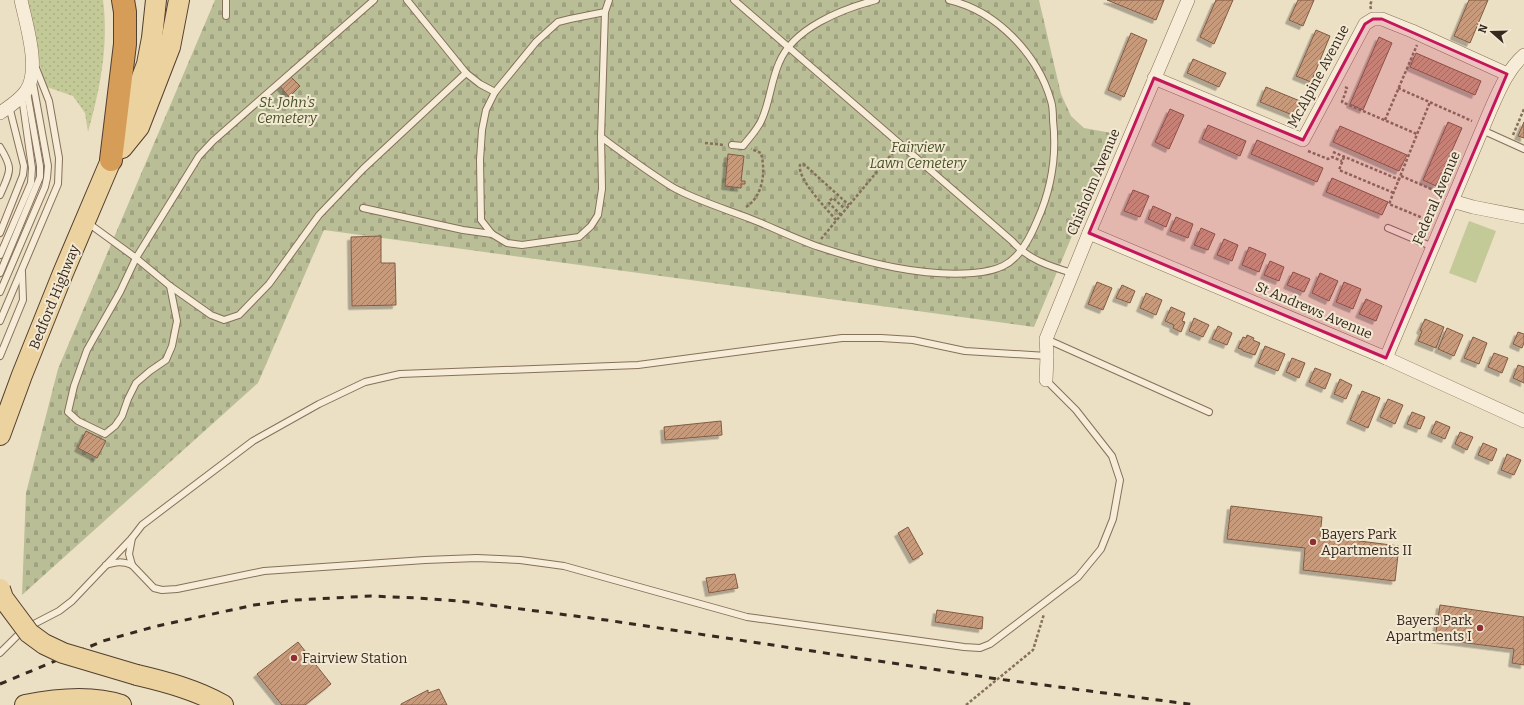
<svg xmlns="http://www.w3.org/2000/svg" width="1524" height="705" font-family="Bitter,serif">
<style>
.grass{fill:url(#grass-dots)}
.cemetery{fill:url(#cemetery-stones)}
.garden{fill:#c4c998}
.building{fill:url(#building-hatch);stroke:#825b43;filter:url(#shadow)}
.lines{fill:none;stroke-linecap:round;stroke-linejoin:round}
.lane-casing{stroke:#85715b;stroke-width:8}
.street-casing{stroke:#85715b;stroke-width:14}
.primary-casing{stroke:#533f2f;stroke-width:22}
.highway-casing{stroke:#533f2f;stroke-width:24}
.path{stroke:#85715b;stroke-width:2.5;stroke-dasharray:3 2;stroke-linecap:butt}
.lane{stroke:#f7ecd7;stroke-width:6}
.street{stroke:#f7ecd7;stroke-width:13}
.primary{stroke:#ecd29e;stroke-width:20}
.highway{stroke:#d69d59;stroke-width:22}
.rail{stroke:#36291f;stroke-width:3;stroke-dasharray:7 7;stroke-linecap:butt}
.primary-bridge-casing{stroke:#533f2f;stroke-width:22;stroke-linecap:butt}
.primary-bridge{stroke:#ecd29e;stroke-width:20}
.marked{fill:#c2185b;fill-opacity:0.2;stroke:#c2185b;stroke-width:3;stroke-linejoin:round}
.poi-dot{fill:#902f31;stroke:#f3e9d3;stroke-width:1.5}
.labels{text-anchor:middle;stroke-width:4;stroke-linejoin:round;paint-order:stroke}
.street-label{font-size:14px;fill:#36291f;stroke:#f3e9d3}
.park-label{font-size:14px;font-style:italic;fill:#475126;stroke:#f3e9d3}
.poi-label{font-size:14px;fill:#36291f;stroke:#f3e9d3;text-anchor:start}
</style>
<defs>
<pattern id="grass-dots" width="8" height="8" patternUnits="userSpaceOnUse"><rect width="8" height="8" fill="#c4c998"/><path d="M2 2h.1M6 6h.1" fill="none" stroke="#a9ad83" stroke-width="1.8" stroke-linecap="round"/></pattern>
<pattern id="cemetery-stones" width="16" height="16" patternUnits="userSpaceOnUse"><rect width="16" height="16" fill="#babe97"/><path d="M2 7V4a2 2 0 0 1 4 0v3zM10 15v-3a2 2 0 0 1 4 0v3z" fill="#a0a382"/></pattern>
<pattern id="building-hatch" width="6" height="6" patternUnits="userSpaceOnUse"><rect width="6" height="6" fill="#c79a7c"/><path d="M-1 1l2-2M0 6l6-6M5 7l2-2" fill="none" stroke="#a27e65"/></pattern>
<filter id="shadow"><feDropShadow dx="-3.5" dy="3.5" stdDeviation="0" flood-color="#0004"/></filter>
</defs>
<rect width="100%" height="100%" fill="#ebdfc4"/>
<path class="grass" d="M28,0h75c6,44 -3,90 -15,132l-3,-19 -12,-17 -29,-10z"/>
<path class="cemetery" d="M215,0h824l22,94 10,22 13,12 33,6 -40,90 -43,103 -710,-97 -66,153 -236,212 4,-102 32,-124z"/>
<path class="garden" d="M1469,221l27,10 -20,52 -27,-10z"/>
<g class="building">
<path d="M1107,0h57l-8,20z"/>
<path d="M1216,0h17l-19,44 -14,-7z"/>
<path d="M1298,0h16l-11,26 -14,-6z"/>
<path d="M1469,0h19l-18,43 -16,-7z"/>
<path d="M1316,30l14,6 -19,46 -15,-6z"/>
<path d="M1131,33l16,7 -23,57 -16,-7z"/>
<path d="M1379,37l13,6 -29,67 -13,-6z"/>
<path d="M1416,53l65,28 -6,14 -65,-28z"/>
<path d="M1193,59l33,14 -7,14 -32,-14z"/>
<path d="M290,76l10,10 -11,11 -9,-11z"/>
<path d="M1266,87l34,14 -5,15 -35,-14z"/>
<path d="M1170,109l14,6 -15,34 -14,-7z"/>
<path d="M1448,122l14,6 -26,58 -13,-6z"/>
<path d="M1524,122v16l-6,-2z"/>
<path d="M1208,125l38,16 -6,15 -38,-17z"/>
<path d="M1340,126l67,29 -8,16 -66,-29z"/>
<path d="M1257,140l66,28 -6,14 -66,-28z"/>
<path d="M728,154l16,2 -3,25h4v3h-4v4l-16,-2z"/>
<path d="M1332,178l56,24 -6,13 -56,-23z"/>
<path d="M1133,190l16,6 -9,21 -16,-6z"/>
<path d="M1153,206l18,8 -5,13 -18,-8z"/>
<path d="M1176,217l17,7 -5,14 -18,-7z"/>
<path d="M1201,228l14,6 -7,16 -14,-5z"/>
<path d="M381,236v27h14l1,42 -44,1 -1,-69z"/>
<path d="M1224,239l14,6 -6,16 -15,-6z"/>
<path d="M1249,247l17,7 -7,18 -17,-7z"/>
<path d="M1270,261l14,6 -5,14 -15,-6z"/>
<path d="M1293,272l17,7 -6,13 -17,-7z"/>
<path d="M1320,273l18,8 -9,20 -17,-8z"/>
<path d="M1097,282l15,6 -9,22 -15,-6z"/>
<path d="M1344,282l17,7 -8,20 -17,-7z"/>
<path d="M1122,285l13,6 -5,12 -14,-5z"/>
<path d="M1146,293l16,7 -6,15 -16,-7z"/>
<path d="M1366,299l16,7 -6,15 -17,-7z"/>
<path d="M1171,307l14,6 -3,8 3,1 -4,10 -8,-4 1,-3 -9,-4z"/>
<path d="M1194,318l15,7 -6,12 -14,-6z"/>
<path d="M1425,319l19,8 -8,21 -18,-7 4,-10 -2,-1z"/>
<path d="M1218,326l14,7 -5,12 -15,-6z"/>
<path d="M1447,328l16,7 -9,21 -16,-7z"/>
<path d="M1518,332l6,2v9l-2,5 -9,-4z"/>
<path d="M1247,335l7,3 -1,2 7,3 -5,12 -12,-4v-1l-5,-2 5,-11 3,1z"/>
<path d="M1473,337l14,6 -8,21 -15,-6z"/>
<path d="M1265,346l20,8 -7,17 -20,-8z"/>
<path d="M1494,353l14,5 -6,15 -14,-6z"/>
<path d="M1292,358l13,5 -6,15 -13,-6z"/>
<path d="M1518,365l6,2v16l-11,-5z"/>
<path d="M1315,368l16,6 -6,15 -16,-7z"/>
<path d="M1340,379l12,6 -6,14 -12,-5z"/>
<path d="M1362,391l18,7 -12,30 -18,-8z"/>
<path d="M1388,399l15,6 -8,19 -15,-7z"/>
<path d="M1412,412l13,5 -5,12 -13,-5z"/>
<path d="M721,421l1,14 -57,5 -1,-13z"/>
<path d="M1436,421l14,6 -5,12 -14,-6z"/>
<path d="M86,431l20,10 -9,17 -19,-10z"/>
<path d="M1460,432l13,5 -6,13 -12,-6z"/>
<path d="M1483,443l14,6 -5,12 -14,-6z"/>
<path d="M1507,454l14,6 -7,15 -13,-5z"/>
<path d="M1231,506l91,11 -2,19 79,10 -4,35 -92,-11 2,-22 -78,-9z"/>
<path d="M908,527l15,27 -10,6 -15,-27z"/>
<path d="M735,574l3,14 -29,5 -3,-15z"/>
<path d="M1440,605l84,12v48l-12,-2 2,-14 -79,-10z"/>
<path d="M937,610l46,7 -1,12 -47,-7z"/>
<path d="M298,642l33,42 -26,21h-23l-25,-31z"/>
<path d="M439,689l8,16h-46v-1l27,-14v3z"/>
</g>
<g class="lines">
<defs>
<g id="lane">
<path d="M734,0l278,241c17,19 37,25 60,32"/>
<path d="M605,12l-35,7 -12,3 -22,20 -41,50 -9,18 -4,20 -2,30 1,60 11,14 15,9 15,2 57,-8 12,-11 7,-11 4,-26 -1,-52 4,-125 4,-12"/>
<path d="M226,16v-16"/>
<path d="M466,73l14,11 15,8"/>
<path d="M1482,130l42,19"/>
<path d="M601,137c19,14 39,29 59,42 6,4 13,9 20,12 22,11 48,19 71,28 23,9 45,20 68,28 49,16 102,30 154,26 11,-1 20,-2 30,-7 17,-8 27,-28 34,-45 14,-31 20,-66 16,-101 0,-6 0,-13 -2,-19 -13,-46 -54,-90 -102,-101"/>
<path d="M732,145l11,1c6,-8 15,-17 19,-27 8,-18 9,-38 17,-56 14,-35 63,-54 97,-63"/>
<path d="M0,147c14,23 10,24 0,48"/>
<path d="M363,208l100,22 29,4"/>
<path d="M88,223l48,35 34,28 41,29 13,5 15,-5 30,-31 50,-69 44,-46 103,-96 -59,-73"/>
<path d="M1388,228l45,19"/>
<path d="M0,233l23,-58 1,-9 -15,-60"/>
<path d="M0,255l31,-72 1,-15 -10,-71"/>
<path d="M0,273l40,-96v-11l-13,-74"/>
<path d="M170,286l7,35 -5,25 -6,14 -16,11 -14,12 -8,16 -6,17 -7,10 -10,8 -27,-13 -10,-9 6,-26 13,-36 33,-58 16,-34 63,-102 14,-15 161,-141"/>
<path d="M0,292l45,-105 2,-9 1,-12 -15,-83"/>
<path d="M0,321l58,-137 1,-26 -10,-57 -13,-33"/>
<path d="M1046,339l163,73"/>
<path d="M0,356l23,-56 -1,-28"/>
<path d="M1046,380l30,30 36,46 8,24 -7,39 -12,30 -23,28 -88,67 -10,4 -16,-1 -217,-30 -183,-51 -44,-6 -43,-2 -52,2 -161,11 -87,18 -15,1 -8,-2 -22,-23 -3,-11 3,-16 10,-13 111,-84 66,-37 46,-22 35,-8 238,-9 204,-27h39l32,2 52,11 82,5"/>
<path d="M106,565c10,-3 16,-4 26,0"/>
<path d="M32,625l27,-14 13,-10 60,-63"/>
<path d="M0,653l17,-17"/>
</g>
<g id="street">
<path d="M1154,78l149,62 62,-116 8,-5h9l30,12 95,43"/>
<path d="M0,113c9,-6 20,-13 26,-22 15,-21 0,-67 -5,-91"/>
<path d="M1452,201l21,6 51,10"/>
<path d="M1089,233l297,125 138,63"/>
<path d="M1386,358l104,-247c9,-20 17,-41 34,-56"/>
<path d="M1046,380l1,-24 -1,-17 43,-106 99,-233"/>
</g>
<g id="primary">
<path d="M122,148l17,-21 31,-80 9,-47"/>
<path d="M0,435l22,-60 41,-102 48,-113 36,-96 5,-26 4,-38"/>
<path d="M137,675c30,7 59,15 86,30"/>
<path d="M25,705c30,-6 67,-10 96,0"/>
</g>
<path id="highway" d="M111,160l14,-116v-32l-2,-12"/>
</defs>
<use href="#lane" class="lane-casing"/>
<use href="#street" class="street-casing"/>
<use href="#primary" class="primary-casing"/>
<use href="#highway" class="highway-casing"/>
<g class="path">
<path d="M1371,9l-1,-4 2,-5"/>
<path d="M1345,87l2,1 -5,14 75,32"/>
<path d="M1398,88l74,33"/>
<path d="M1385,120l32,-75"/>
<path d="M1513,135l11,-26"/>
<path d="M705,143l19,2"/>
<path d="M1308,151l20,8 4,-2 10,4"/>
<path d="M1333,152l67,28"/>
<path d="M1344,157l-5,13 55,23"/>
<path d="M1401,176l42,18"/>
<path d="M746,207c17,-11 20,-35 15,-54l-10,-4"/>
<path d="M841,215l-12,-12v-2l4,-3 12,11"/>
<path d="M836,220c-9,-11 -39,-41 -36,-55l3,-1 4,3 42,38"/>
<path d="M1430,221l-41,-17 41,-102"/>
<path d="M821,239l74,-89"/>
<path d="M966,705l67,-55 11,-36"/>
</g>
<use href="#lane" class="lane"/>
<use href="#street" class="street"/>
<use href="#primary" class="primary"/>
<use href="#highway" class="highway"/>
<path class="rail" d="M0,684l103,-43 50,-14 101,-22 41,-5 76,-4 46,2 42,3 147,19 392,59 198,26"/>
<defs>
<path id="primary-bridge" d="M0,589l3,9 26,35 15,11 19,9 74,22"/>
</defs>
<use href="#primary-bridge" class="primary-bridge-casing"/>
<use href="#primary-bridge" class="primary-bridge"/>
</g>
<path class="marked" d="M1373,19h9l125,55 -121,284 -297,-125 65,-155 149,62 62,-116z"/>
<g class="poi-dot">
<circle cx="1313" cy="542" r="4"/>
<circle cx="1480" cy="628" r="4"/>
<circle cx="294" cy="658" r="4"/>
</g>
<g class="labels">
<g class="street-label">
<text transform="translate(1318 76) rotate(-62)" y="5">McAlpine Avenue</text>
<text transform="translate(1093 182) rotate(-67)" y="5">Chisholm Avenue</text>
<text transform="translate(1436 198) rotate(-67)" y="5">Federal Avenue</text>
<text transform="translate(54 297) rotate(-68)" y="5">Bedford Highway</text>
<text transform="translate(1314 310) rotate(23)" y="5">St Andrews Avenue</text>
</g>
<g class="park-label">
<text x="287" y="107">St. John's<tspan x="287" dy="16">Cemetery</tspan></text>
<text x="918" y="152">Fairview<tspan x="918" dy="16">Lawn Cemetery</tspan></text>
</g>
<g class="poi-label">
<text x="1321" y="539">Bayers Park<tspan x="1321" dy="16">Apartments II</tspan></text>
<text x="1472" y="625" text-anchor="end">Bayers Park<tspan x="1472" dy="16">Apartments I</tspan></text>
<text x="302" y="663">Fairview Station</text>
</g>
</g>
<g transform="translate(1492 32) rotate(290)" stroke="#f3e9d3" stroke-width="3" paint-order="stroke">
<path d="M0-3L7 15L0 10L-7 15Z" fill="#36291f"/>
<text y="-6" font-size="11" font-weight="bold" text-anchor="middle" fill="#36291f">N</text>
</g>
</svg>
